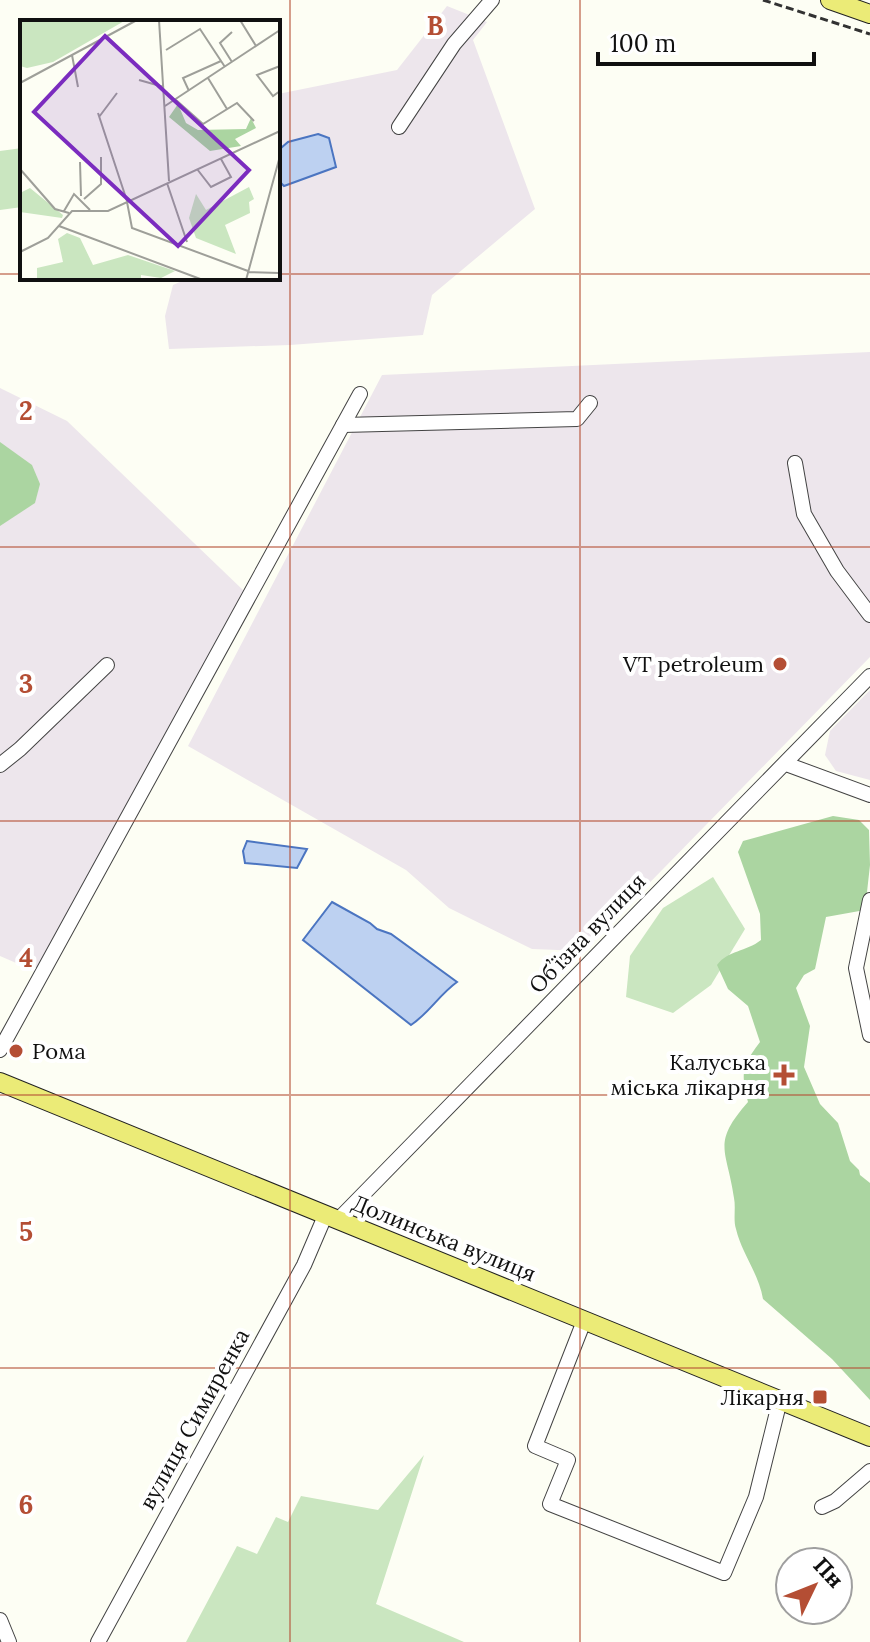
<svg xmlns="http://www.w3.org/2000/svg" width="870" height="1642" font-family="Lora,serif">
<style>
.industrial{fill:#ede6ec}
.green{fill:#cae6c0}
.forest{fill:#abd5a1}
.water{fill:#bdd1f1;stroke:#4b75c1;stroke-width:2}
.lines{fill:none;stroke-linecap:round;stroke-linejoin:round}
.minor-casing{stroke:#434343;stroke-width:16}
.major-casing{stroke:#212121;stroke-width:20}
.path{stroke:#323232;stroke-width:3;stroke-dasharray:8 4;stroke-linecap:butt}
.minor{stroke:#fff;stroke-width:14}
.major{stroke:#ebeb77;stroke-width:18}
.grid{fill:none;stroke:#b44e34;stroke-width:2;stroke-opacity:0.55}
.poi-dot{fill:#b44e34;stroke:#fff;stroke-width:3}
.labels{text-anchor:middle;stroke-width:8;stroke-linejoin:round;paint-order:stroke}
.poi-label{font-size:22px;fill:#101010;stroke:#fff;text-anchor:end}
.street-label{font-size:22px;fill:#101010;stroke:#fff}
.inset-road{fill:none;stroke:#9e9f99;stroke-width:2}
.view{fill:#7b2cbf;fill-opacity:0.15;stroke:#7b2cbf;stroke-width:4}
.inset-edge{fill:none;stroke:#101010;stroke-width:4}
.grid-label{font-size:26px;text-anchor:middle;font-weight:bold;fill:#b44e34;stroke:#fff;stroke-width:8;stroke-linejoin:round;paint-order:stroke}
</style>
<rect width="100%" height="100%" fill="#fdfef4"/>
<g class="industrial">
<path d="M447,6l40,16 -14,18 62,169 -103,86 -9,40 -133,10 -121,4 -4,-33 8,-31 16,-7h89v-184l119,-24z"/>
<path d="M870,352v305l-287,294 -51,-2 -83,-41 -43,-38 -218,-124 194,-371z"/>
<path d="M0,388l67,33 178,171 -208,380 -37,-16z"/>
<path d="M870,690v90l-34,-9 -11,-16 5,-24z"/>
</g>
<g class="green">
<path d="M22,148v59l-22,3v-59z"/>
<path d="M713,877l32,52 -34,56 -38,28 -47,-16 4,-41 33,-48z"/>
<path d="M424,1455l-48,149 88,38h-278l51,-96 20,8 19,-37 12,5 13,-26 77,14z"/>
</g>
<g class="forest">
<path d="M0,442l32,23 8,19 -5,19 -35,23z"/>
<path d="M833,816l26,4 10,10 1,35 -5,45 -39,7 -11,52 -11,6 -8,13 14,38 -6,41 16,37 18,19 12,38 9,9 1,5 10,8v217l-38,-41 -69,-60c-4,-25 -21,-45 -27,-70 -3,-9 0,-21 -2,-31 -7,-49 -23,-54 14,-96 -7,-30 -7,-35 12,-60l-12,-36 -20,-17 -11,-24c11,-15 29,-13 44,-25l-1,-26 -22,-62 5,-11z"/>
</g>
<g class="water">
<path d="M318,134l11,4 7,29 -52,19 -5,-5 2,-33 7,-6z"/>
<path d="M247,841l60,8 -10,19 -52,-5 -2,-12z"/>
<path d="M332,902l38,21 7,6 14,5 66,48c-18,13 -28,31 -46,43l-108,-85z"/>
</g>
<g class="lines">
<defs>
<g id="minor">
<path d="M399,127l55,-83 38,-44"/>
<path d="M343,425l234,-6 13,-16"/>
<path d="M795,463l9,51 33,57 33,44"/>
<path d="M786,764l84,31"/>
<path d="M0,765l20,-16 87,-84"/>
<path d="M870,900l-14,68 14,67"/>
<path d="M0,1050l360,-656"/>
<path d="M337,1221l533,-545"/>
<path d="M584,1321l-49,125 33,14 -18,44 174,69 32,-76 24,-97"/>
<path d="M822,1507l13,-6 35,-30"/>
<path d="M0,1620l9,22"/>
<path d="M98,1642l206,-377 21,-49"/>
</g>
<g id="major">
<path d="M830,0l40,14"/>
<path d="M0,1082l870,355"/>
</g>
</defs>
<use href="#minor" class="minor-casing"/>
<use href="#major" class="major-casing"/>
<path class="path" d="M763,0l107,34"/>
<use href="#minor" class="minor"/>
<use href="#major" class="major"/>
</g>
<path class="grid" d="M290,0v1642M580,0v1642M0,274h22M278,274h592M0,547h870M0,821h870M0,1095h870M0,1368h870"/>
<g class="poi-dot">
<circle cx="780" cy="664" r="8"/>
<circle cx="16" cy="1051" r="8"/>
<path d="M780 1063h8v8h8v8h-8v8h-8v-8h-8v-8h8z"/>
<rect x="812" y="1389" width="16" height="16" rx="4"/>
</g>
<g class="labels">
<g class="poi-label">
<text x="764" y="672">VT petroleum</text>
<text x="32" y="1059" text-anchor="start">Рома</text>
<text x="766" y="1070">Калуська<tspan x="766" dy="25">міська лікарня</tspan></text>
<text x="804" y="1405">Лікарня</text>
</g>
<g class="street-label">
<text transform="translate(587 933) rotate(-46)" y="8">Обʼїзна вулиця</text>
<text transform="translate(444 1238) rotate(22)" y="8">Долинська вулиця</text>
<text transform="translate(194 1419) rotate(-61)" y="8">вулиця Симиренка</text>
</g>
</g>
<g transform="translate(20 20)">
<rect width="260" height="260" fill="#fdfef4"/>
<path d="M0,0h106l-73,42 -26,6 -7,-2zM229,167l5,12 -5,3 1,11 -25,12 11,29 -40,-16 -7,-20 7,-24 10,16zM10,168l33,27 -1,3 -42,-6v-19zM47,213l13,5 13,27 35,-10 47,16 -14,7 -20,-3v5h-104v-12l26,-6 -5,-23z" fill="#cae6c0"/>
<path d="M158,84l8,19 12,7 48,-1 5,-11 5,10 -21,11 6,7 -31,5 -41,-34z" fill="#abd5a1"/>
<path class="inset-road" d="M139,0l10,161M220,0l16,26M212,12l-12,11 12,19M146,30l34,-21 25,38M52,35l6,32M260,46l-23,9 16,21 7,-5M188,58l19,31M119,60l25,7M0,63l117,-63M169,71l-6,-13 38,-17M156,80l27,24 34,-21 17,18M145,86l115,-76M78,93l29,88M79,97l18,-24M60,142l1,34M0,149l35,40 14,4M177,149l14,18 20,-10 -10,-18M147,163l20,59M64,179l17,-15v-27M107,182l5,26 116,43M44,191l10,-17 16,16M39,206l144,54M0,232l28,-14 24,-27h36l172,-80M227,252l32,1M226,260l34,-124"/>
<path class="view" d="M85,16l144,134 -71,76 -144,-134z"/>
<rect width="260" height="260" class="inset-edge"/>
</g>
<g class="grid-label">
<text x="435" y="35">B</text>
<text x="26" y="420">2</text>
<text x="26" y="693">3</text>
<text x="26" y="967">4</text>
<text x="26" y="1241">5</text>
<text x="26" y="1514">6</text>
</g>
<g transform="translate(814 1586) rotate(47)"><circle r="38" fill="#ffffff" stroke="#9f9f9f" stroke-width="2"/>
<path d="M0-6L14 30L0 20L-14 30Z" fill="#b44e34"/>
<text y="-12" font-size="22" font-weight="bold" text-anchor="middle" fill="#101010">Пн</text>
</g>
<path d="M598 52v12h216v-12" fill="none" stroke="#101010" stroke-width="4"/>
<text x="610" y="52" font-size="24" fill="#101010" stroke="#ffffff" stroke-width="6" paint-order="stroke">100 m</text>
</svg>
